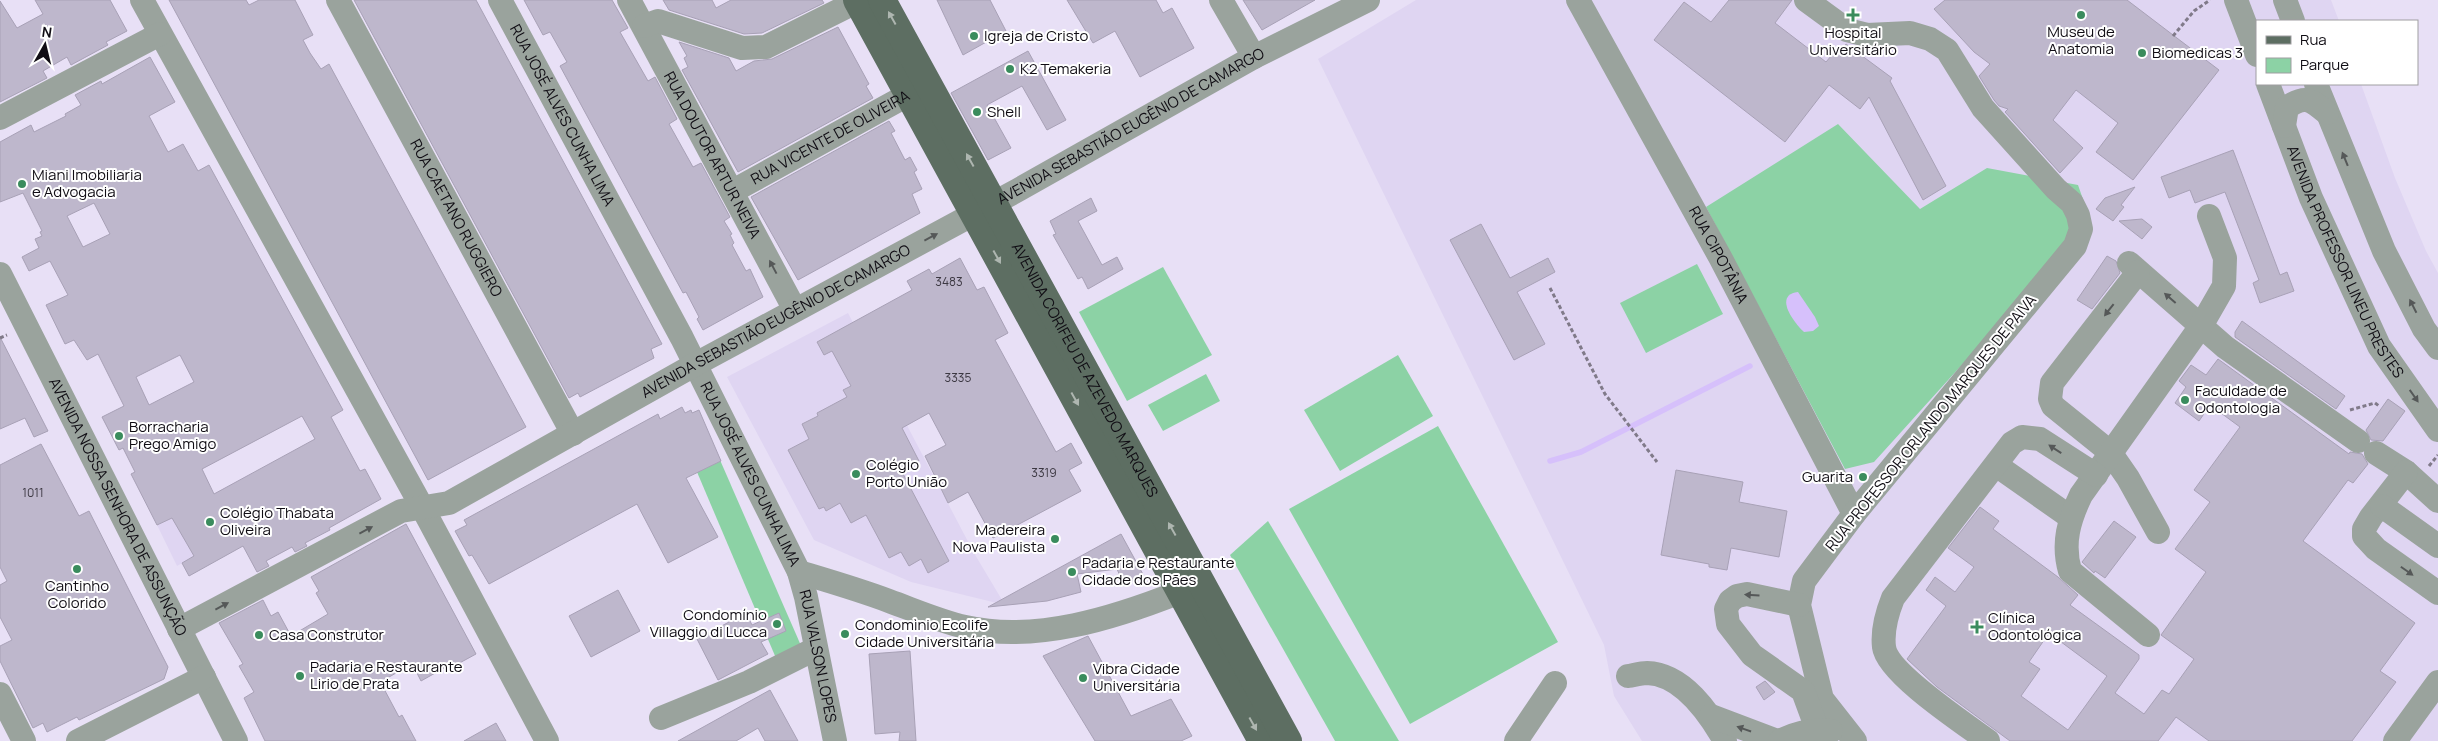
<svg xmlns="http://www.w3.org/2000/svg" width="2438" height="741" font-family="Manrope,sans-serif">
<style>
.built{fill:#dfd5f2}
.green{fill:#8cd2a5}
.water{fill:#d6c0fb}
.lines{fill:none;stroke-linecap:round;stroke-linejoin:round}
.stream{stroke:#d6c0fb;stroke-width:5.5}
.building{fill:#beb7cc;stroke:#a8a1b6;fill-rule:evenodd}
.path{stroke:#807a89;stroke-width:3;stroke-dasharray:4 2.5;stroke-linecap:butt}
.minor{stroke:#9aa39d;stroke-width:24}
.major{stroke:#5d6e62;stroke-width:28}
.oneway{fill:#aeb6b0}
.oneway2{fill:#555858}
.poi-dot{fill:#3a8c5d;stroke:#fff;stroke-width:2}
.labels{text-anchor:middle;stroke-width:4;stroke-linejoin:round;paint-order:stroke}
.number-label{font-size:12px;fill:#3c3842}
.poi-label{font-size:15px;fill:#100d14;stroke:#fff;text-anchor:start}
.street-label{font-size:15px;fill:#100d14;stroke:#fff}
</style>
<rect width="100%" height="100%" fill="#e8e0f6"/>
<g class="built">
<path d="M1416,0h915l8,21h-82v63h104l34,94 31,73 12,22v468h-796l-28,-45 -10,-51 -286,-586z"/>
<path d="M848,313l126,240 31,52 -94,-23 -97,-42 -87,-163z"/>
<path d="M252,473l21,39 -96,54 -20,-41z"/>
</g>
<g class="green">
<path d="M1838,124l82,85 67,-41 91,17 13,37 -217,240 -29,7 -139,-262z"/>
<path d="M1697,264l26,50 -77,39 -26,-50z"/>
<path d="M1163,267l49,88 -85,46 -48,-89z"/>
<path d="M1398,355l35,61 -93,55 -36,-61z"/>
<path d="M1206,374l14,27 -57,30 -15,-26z"/>
<path d="M1438,426l120,216 -148,82 -121,-215z"/>
<path d="M720,460l89,204 -25,13 -87,-205z"/>
<path d="M1268,521l131,220h-64l-105,-186z"/>
</g>
<path class="water" d="M1798,292l17,25 4,9 -6,5 -9,1c-10,-9 -31,-37 -6,-40z"/>
<g class="lines">
<path class="stream" d="M1550,461l31,-9 169,-86"/>
</g>
<g class="building">
<path d="M35,0h75l17,31 -21,11 2,3 -37,20 -4,-8 -24,14 4,7 -47,24v-101l17,27 26,-14z"/>
<path d="M169,0h77l3,5 10,-5h36l18,35 -10,5 7,13 11,16 8,-5 197,363 -98,53z"/>
<path d="M354,0h122l186,344 -11,5 3,9 -74,39 -2,-4 -9,5z"/>
<path d="M524,0h88l16,28 -8,4 28,49 7,-4 21,40 1,2 -8,5 24,43 8,-4 29,54 -6,4 8,13 -2,1 4,8 -2,2 14,26 4,-2 13,28 -60,33 -6,-11 2,-2 -13,-25 -3,1 -123,-227 7,-4 -8,-14 -9,-16 -7,3z"/>
<path d="M663,0h49l4,8 15,-8h91l2,3 -62,30 -18,1 -75,-24z"/>
<path d="M937,0h53l16,31 -43,24z"/>
<path d="M1067,0h89l7,13 9,-5 22,40 -54,29 -25,-46 -22,12z"/>
<path d="M1243,0h72l-53,30z"/>
<path d="M1729,0h63l-17,23 51,39 11,-13 3,3 6,-8 46,34 -2,3 56,105 -23,14 -54,-103 -9,12 -31,-24 -44,57 -131,-102 30,-38 27,20z"/>
<path d="M1945,0h182l92,70 -86,110 -37,-28 22,-29 -42,-33 -23,30 30,28 -23,25 -55,-61 3,-3 -9,-3 -5,-6 -15,-24 11,-12 -16,-12 -40,-43z"/>
<path d="M838,27l31,57 -3,2 7,12 -135,74 -56,-102 6,-3 -4,-9 3,-2 -8,-14 50,16 7,13 18,-10 18,-2z"/>
<path d="M1028,51l38,69 -19,10 -25,-44 -35,19 24,43 -23,12 -37,-67z"/>
<path d="M150,57l25,45 -26,14 19,36 15,-8 15,27 11,-6 134,245 -12,7 29,54 5,-2 16,30 -52,29 1,2 -25,13 2,3 -12,6 -3,-5 -26,14 3,5 -12,6 -14,-26 -54,30 -7,-13 12,-7 -22,-38 -15,7 -26,-51 4,-2 -12,-24 -4,2 -17,-33 22,-11 -26,-52 -11,6 -13,-20 -9,4 -19,-39 22,-10 -18,-34 -21,10 -7,-14 17,-9 -4,-9 7,-3 -2,-4 2,-1 -19,-38 -23,9v-60l31,-17 3,7 32,-16 -1,-2 16,-9 -6,-10 26,-14 1,3zM94,203l16,31 -27,13 -16,-31zM180,355l14,27 -45,23 -13,-28zM302,416l13,23 -101,55 -12,-25z"/>
<path d="M889,121l6,10 -4,2 14,27 5,-3 7,13 -3,2 8,17 -10,5 8,19 -122,67 -47,-83z"/>
<path d="M2233,150l47,125 7,-3 7,19 -34,12 -7,-20 6,-3 -34,-88 -30,11 -5,-13 -21,8 -8,-21z"/>
<path d="M2135,187l-14,18 3,2 -11,14 -17,-12 9,-11z"/>
<path d="M1091,198l6,13 -19,10 24,44 15,-8 6,12 -35,20 -6,-12 -4,2 -25,-44 3,-1 -6,-13z"/>
<path d="M2142,219l10,8 -10,12 -23,-18z"/>
<path d="M1481,224l29,54 38,-20 7,14 -38,20 28,52 -31,16 -64,-120z"/>
<path d="M2107,256l9,5 4,12 -28,36 -15,-9z"/>
<path d="M960,258l17,32 7,-3 24,46 -13,7 61,112 15,-9 11,20 -13,7 12,21 -88,47 -25,-46 -20,11 -23,-47 21,-11 -17,-32 -27,15 17,33 -18,9 48,91 -21,12 -7,-14 -12,7 -8,-14 -12,6 -23,-43 -15,8 -11,-20 -14,8 -2,-4 -5,2 -31,-59 21,-11 -7,-15 16,-8 -1,-3 30,-16 -4,-7 8,-4 -19,-35 -8,4 -7,-13 95,-52 -5,-9 22,-12 3,5z"/>
<path d="M2242,321l103,75 -9,13 -101,-72v-5z"/>
<path d="M0,337l48,94 -14,6 -9,-19 -25,11z"/>
<path d="M2218,359l131,95 1,-2 12,2 6,10 -15,19 -5,-3 -45,61 112,82 -35,48 16,11 -44,59h-143l-33,-24 -18,24h-148l-73,-54 -30,-28 39,-53 -20,-16 9,-13 20,15 19,-25 -26,-19 32,-41 19,14 -6,8 65,48 20,18 -8,10 69,50v4l-24,34 29,21 18,-24 7,4 25,-35 -33,-24 45,-63 -31,-23 35,-47 -16,-12 46,-63 -30,-22 -11,16 -24,-18 11,-16 -7,-6 12,-16 15,10zM2049,633l58,43 -39,54 -47,-34 19,-27 -11,-7z"/>
<path d="M2388,399l17,12 -22,30 -12,-1 -5,-10z"/>
<path d="M682,407l3,6 6,-3 1,3 7,-3 22,51 -35,17 32,59 -50,26 -31,-59 -148,80 -17,-29 -3,1 -14,-25 12,-6 -3,-5 194,-106 2,5z"/>
<path d="M41,444l38,72 10,-5 79,156 -4,12 -85,41 -2,-3 -30,15 -4,-9 -10,5 -33,-67v-15l12,-6 -12,-23v-32l7,-4 -7,-14v-102z"/>
<path d="M1676,470l67,12 -4,20 48,9 -8,46 -48,-9 -4,22 -18,-3v-3l-48,-9z"/>
<path d="M2114,521l22,16 -31,41 -10,-7 -1,2 -12,-11z"/>
<path d="M406,524l70,130 -22,12 -1,-3 -32,18 -5,-10 -4,2 -4,-7 -24,14 3,5 -4,2 16,30 3,-2 14,26h-151l-21,-43 10,-6 -15,-26 4,-2 -24,-41 44,-23 8,16 7,-4 13,24 37,-22 -12,-21 3,-2 -8,-14z"/>
<path d="M1121,534l24,44 -22,5 -6,-14 -40,5 4,18 -34,9 -59,6z"/>
<path d="M618,590l22,41 -49,26 -22,-41z"/>
<path d="M746,613l6,12 27,-12 7,18 -25,11 7,12 -50,26 -21,-41z"/>
<path d="M1088,636l43,80 40,-17 21,37 -11,5h-86l-52,-85z"/>
<path d="M910,651l6,90h-17l1,-9 -25,2 -6,-80z"/>
<path d="M1765,681l10,11 -11,8 -8,-13z"/>
<path d="M770,690l28,51h-33l-7,-13 -22,13h-58z"/>
<path d="M496,723l10,18h-42z"/>
</g>
<g class="lines">
<g class="path">
<path d="M2173,36l21,-25 16,-11"/>
<path d="M1550,288l55,106 52,68"/>
<path d="M0,338l7,-3"/>
<path d="M2350,410l25,-7 4,3"/>
<path d="M2429,466l9,-11"/>
</g>
<g class="minor">
<path d="M142,0l280,507 125,234"/>
<path id="s1" d="M338,0l235,434"/>
<path id="s2" d="M500,0l182,338 117,234 7,25 29,144"/>
<path id="s3" d="M629,0l166,310"/>
<path d="M1221,0l33,57"/>
<path id="s4" d="M1578,0l142,257 134,257"/>
<path d="M1806,0l41,30 20,5 43,-2 20,6 17,11 36,58 73,81 16,14 6,12 3,14 -6,17 -221,268 -50,67 -5,24 23,94 33,42"/>
<path d="M2236,0l21,55"/>
<path d="M2285,0l8,21"/>
<path d="M644,26l14,-5 84,27 24,-1 94,-47"/>
<path id="s5" d="M2268,84l43,114 68,148 59,84"/>
<path d="M2316,84l68,167 40,78 14,19"/>
<path d="M0,118l160,-84"/>
<path d="M2284,126l3,-19c19,-12 23,-8 40,6"/>
<path id="s6" d="M733,191l191,-105"/>
<path d="M2129,263l96,84 133,94"/>
<path d="M2138,272l-86,111 -2,16 3,7 57,46 18,26 30,54"/>
<path id="s7" d="M0,274l236,467"/>
<path d="M2376,453l30,19 32,29"/>
<path d="M1996,465l74,52"/>
<path d="M2406,472l-35,45 -7,12v7l12,13 62,44"/>
<path d="M2382,506l56,40"/>
<path d="M799,572c30,9 61,18 90,29 25,9 50,20 76,26 71,16 149,-9 215,-35"/>
<path d="M1799,605l-52,-11 -10,2 -7,5 -4,8 2,15 24,31 51,36 14,38"/>
<path id="s8" d="M179,629l222,-118 48,-8 247,-139 322,-174 236,-133 114,-57"/>
<path d="M2148,635l-78,-64c-8,-28 -1,-51 11,-76l120,-169 23,-40 1,-28 -16,-42"/>
<path d="M1628,676c6,-1 13,-3 19,-3 36,1 62,40 78,68"/>
<path d="M0,694l24,47"/>
<path d="M1711,716l66,25"/>
<path d="M661,718l88,-36 66,-33"/>
<path d="M78,741l126,-64"/>
<path d="M1516,741l39,-58"/>
<path d="M1780,741c17,-9 32,-12 51,-10"/>
<path d="M1988,741c-23,-17 -101,-68 -104,-94 -2,-17 3,-34 9,-49l119,-155 10,-6 18,2 56,36"/>
<path d="M2395,741l43,-59"/>
</g>
<g class="major">
<path d="M857,0l405,741"/>
<path id="s9" d="M882,0l406,741"/>
</g>
</g>
<defs><path id="oneway-solid" d="M-6-.8H1V-3.2L6.5 0L1 3.2V.8H-6Z" transform="scale(1.25)"/></defs>
<g class="oneway">
<use href="#oneway-solid" transform="translate(892 18) rotate(-119)"/>
<use href="#oneway-solid" transform="translate(970 160) rotate(-119)"/>
<use href="#oneway-solid" transform="translate(997 257) rotate(61)"/>
<use href="#oneway-solid" transform="translate(1075 399) rotate(61)"/>
<use href="#oneway-solid" transform="translate(1172 529) rotate(-119)"/>
<use href="#oneway-solid" transform="translate(1253 724) rotate(61)"/>
</g>
<g class="oneway2">
<use href="#oneway-solid" transform="translate(2345 159) rotate(-112)"/>
<use href="#oneway-solid" transform="translate(931 237) rotate(-28)"/>
<use href="#oneway-solid" transform="translate(773 267) rotate(-118)"/>
<use href="#oneway-solid" transform="translate(2170 298) rotate(-139)"/>
<use href="#oneway-solid" transform="translate(2413 306) rotate(-117)"/>
<use href="#oneway-solid" transform="translate(2109 310) rotate(128)"/>
<use href="#oneway-solid" transform="translate(2414 396) rotate(55)"/>
<use href="#oneway-solid" transform="translate(2055 449) rotate(-147)"/>
<use href="#oneway-solid" transform="translate(366 530) rotate(-28)"/>
<use href="#oneway-solid" transform="translate(2407 571) rotate(35)"/>
<use href="#oneway-solid" transform="translate(1752 595) rotate(-176)"/>
<use href="#oneway-solid" transform="translate(222 606) rotate(-28)"/>
<use href="#oneway-solid" transform="translate(1744 729) rotate(-161)"/>
</g>
<g class="poi-dot">
<path d="M1850.5 7.5h5v5h5v5h-5v5h-5v-5h-5v-5h5z"/>
<circle cx="2081" cy="15" r="5"/>
<circle cx="974" cy="36" r="5"/>
<circle cx="2142" cy="53" r="5"/>
<circle cx="1010" cy="69" r="5"/>
<circle cx="977" cy="112" r="5"/>
<circle cx="22" cy="184" r="5"/>
<circle cx="2185" cy="400" r="5"/>
<circle cx="119" cy="436" r="5"/>
<circle cx="856" cy="474" r="5"/>
<circle cx="1863" cy="477" r="5"/>
<circle cx="210" cy="522" r="5"/>
<circle cx="1055" cy="539" r="5"/>
<circle cx="77" cy="569" r="5"/>
<circle cx="1072" cy="572" r="5"/>
<circle cx="777" cy="624" r="5"/>
<path d="M1974.5 619.5h5v5h5v5h-5v5h-5v-5h-5v-5h5z"/>
<circle cx="845" cy="634" r="5"/>
<circle cx="259" cy="635" r="5"/>
<circle cx="300" cy="676" r="5"/>
<circle cx="1083" cy="678" r="5"/>
</g>
<g class="labels">
<g class="number-label">
<text x="949" y="286">3483</text>
<text x="958" y="382">3335</text>
<text x="1044" y="477">3319</text>
<text x="33" y="497">1011</text>
</g>
<g class="poi-label">
<text x="2081" y="37" text-anchor="middle">Museu de<tspan x="2081" dy="17">Anatomia</tspan></text>
<text x="1853" y="38" text-anchor="middle">Hospital<tspan x="1853" dy="17">Universitário</tspan></text>
<text x="984" y="41">Igreja de Cristo</text>
<text x="2152" y="58">Biomedicas 3</text>
<text x="1020" y="74">K2 Temakeria</text>
<text x="987" y="117">Shell</text>
<text x="32" y="180">Miani Imobiliaria<tspan x="32" dy="17">e Advogacia</tspan></text>
<text x="2195" y="396">Faculdade de<tspan x="2195" dy="17">Odontologia</tspan></text>
<text x="129" y="432">Borracharia<tspan x="129" dy="17">Prego Amigo</tspan></text>
<text x="866" y="470">Colégio<tspan x="866" dy="17">Porto União</tspan></text>
<text x="1853" y="482" text-anchor="end">Guarita</text>
<text x="220" y="518">Colégio Thabata<tspan x="220" dy="17">Oliveira</tspan></text>
<text x="1045" y="535" text-anchor="end">Madereira<tspan x="1045" dy="17">Nova Paulista</tspan></text>
<text x="1082" y="568">Padaria e Restaurante<tspan x="1082" dy="17">Cidade dos Pães</tspan></text>
<text x="77" y="591" text-anchor="middle">Cantinho<tspan x="77" dy="17">Colorido</tspan></text>
<text x="767" y="620" text-anchor="end">Condomínio<tspan x="767" dy="17">Villaggio di Lucca</tspan></text>
<text x="1988" y="623">Clínica<tspan x="1988" dy="17">Odontológica</tspan></text>
<text x="855" y="630">Condomìnio Ecolife<tspan x="855" dy="17">Cidade Universitária</tspan></text>
<text x="269" y="640">Casa Construtor</text>
<text x="310" y="672">Padaria e Restaurante<tspan x="310" dy="17">Lirio de Prata</tspan></text>
<text x="1093" y="674">Vibra Cidade<tspan x="1093" dy="17">Universitária</tspan></text>
</g>
<g class="street-label">
<text dy="5" stroke="none"><textPath href="#s2" startOffset="131">RUA JOSÉ ALVES CUNHA LIMA</textPath></text>
<text dy="5" stroke="none"><textPath href="#s8" startOffset="1079">AVENIDA SEBASTIÃO EUGÊNIO DE CAMARGO</textPath></text>
<text dy="5" stroke="none"><textPath href="#s6" startOffset="111">RUA VICENTE DE OLIVEIRA</textPath></text>
<text dy="5" stroke="none"><textPath href="#s3" startOffset="176">RUA DOUTOR ARTUR NEIVA</textPath></text>
<text dy="5" stroke="none"><textPath href="#s1" startOffset="248">RUA CAETANO RUGGIERO</textPath></text>
<text dy="5" stroke="none"><textPath href="#s4" startOffset="291">RUA CIPOTÂNIA</textPath></text>
<text dy="5" stroke="none"><textPath href="#s5" startOffset="194">AVENIDA PROFESSOR LINEU PRESTES</textPath></text>
<text dy="5" stroke="none"><textPath href="#s8" startOffset="674">AVENIDA SEBASTIÃO EUGÊNIO DE CAMARGO</textPath></text>
<text dy="5" stroke="none"><textPath href="#s9" startOffset="422">AVENIDA CORIFEU DE AZEVEDO MARQUES</textPath></text>
<text transform="translate(1931 423) rotate(-51)" y="5">RUA PROFESSOR ORLANDO MARQUES DE PAIVA</text>
<text dy="5" stroke="none"><textPath href="#s2" startOffset="536">RUA JOSÉ ALVES CUNHA LIMA</textPath></text>
<text dy="5" stroke="none"><textPath href="#s7" startOffset="261">AVENIDA NOSSA SENHORA DE ASSUNÇÃO</textPath></text>
<text dy="5" stroke="none"><textPath href="#s2" startOffset="732">RUA VALSON LOPES</textPath></text>
</g>
</g>
<rect x="2256" y="20" width="162" height="65" fill="#ffffff" stroke="#9f9ea1"/>
<rect x="2266" y="36" width="25" height="8" fill="#5d6e62" stroke="#9f9ea1"/>
<text x="2300" y="45" font-size="15" fill="#100d14">Rua</text>
<rect x="2266" y="58" width="25" height="15" fill="#8cd2a5" stroke="#9f9ea1"/>
<text x="2300" y="70" font-size="15" fill="#100d14">Parque</text>
<g transform="translate(45 45) rotate(8)" stroke="#ffffff" stroke-width="4" paint-order="stroke">
<path d="M0-4L9 19L0 12L-9 19Z" fill="#100d14"/>
<text y="-8" font-size="14" font-weight="bold" text-anchor="middle" fill="#100d14">N</text>
</g>
</svg>
